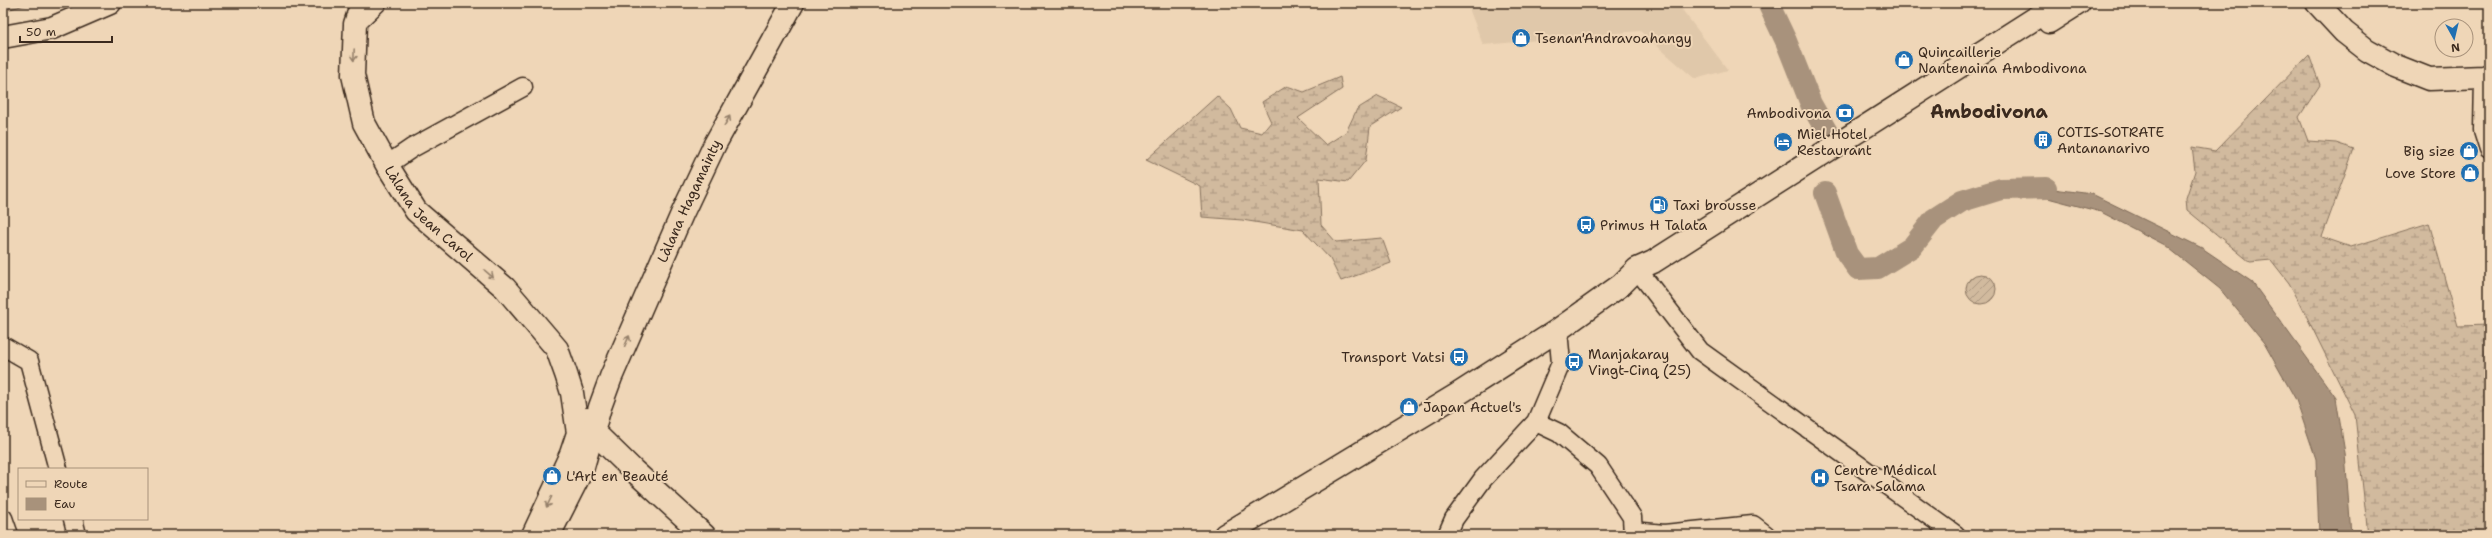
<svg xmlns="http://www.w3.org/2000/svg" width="2492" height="538" font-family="'Shantell Sans',sans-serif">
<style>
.built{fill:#e0c8aa}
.wetland{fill:url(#wetland-marsh);stroke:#86725e}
.cemetery{fill:url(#cemetery-stones);stroke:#86725e}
.garden{fill:url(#garden-furrows);stroke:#86725e}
.water{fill:#a8927b;stroke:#7c6856}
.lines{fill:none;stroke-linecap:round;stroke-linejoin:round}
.river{stroke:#a8927b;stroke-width:22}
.minor-casing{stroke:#3b2a1e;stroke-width:21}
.major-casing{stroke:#3b2a1e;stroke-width:25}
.minor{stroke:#efd6b7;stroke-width:18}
.major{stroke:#efd6b7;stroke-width:22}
.oneway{stroke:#95806a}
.labels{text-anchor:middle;stroke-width:4;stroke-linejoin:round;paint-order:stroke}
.poi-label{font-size:14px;fill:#3b2a1e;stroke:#efd6b7;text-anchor:start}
.street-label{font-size:14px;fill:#3b2a1e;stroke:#efd6b7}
.district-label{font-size:18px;font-weight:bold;fill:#3b2a1e;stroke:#efd6b7}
</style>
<defs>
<pattern id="wetland-marsh" width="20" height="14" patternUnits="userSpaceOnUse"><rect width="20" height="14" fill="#d1ba9e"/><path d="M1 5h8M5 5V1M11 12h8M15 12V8" fill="none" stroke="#ab9780"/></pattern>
<pattern id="cemetery-stones" width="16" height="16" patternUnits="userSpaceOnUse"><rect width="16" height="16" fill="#d1ba9e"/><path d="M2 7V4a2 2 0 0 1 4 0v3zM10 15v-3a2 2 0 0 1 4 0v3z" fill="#ab9780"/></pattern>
<pattern id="garden-furrows" width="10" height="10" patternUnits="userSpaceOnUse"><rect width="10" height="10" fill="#d1ba9e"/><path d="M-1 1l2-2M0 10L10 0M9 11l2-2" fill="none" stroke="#ab9780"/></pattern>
</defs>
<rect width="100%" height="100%" fill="#efd6b7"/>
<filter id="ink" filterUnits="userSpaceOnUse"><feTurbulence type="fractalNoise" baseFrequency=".025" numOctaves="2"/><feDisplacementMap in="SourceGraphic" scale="8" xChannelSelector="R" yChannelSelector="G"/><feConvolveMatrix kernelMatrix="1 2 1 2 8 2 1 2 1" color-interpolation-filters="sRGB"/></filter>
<g filter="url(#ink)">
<path class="built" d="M1467,3h210l51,67 -33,9 -55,-48 -157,14z"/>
<g class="wetland">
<path d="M2309,55l11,30 -21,32 9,24 28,2 18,6 -32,88 29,10 78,-24 29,103 31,-1v210h-121l-13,-120 -55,-112 -11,-20 -18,-23 -21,2 -63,-52 -1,-12 9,-27 -3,-24 23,4z"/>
<path d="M1340,77l2,12 -44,29 28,27 20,-13 11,-23 21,-13 23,11 -31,20 -4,33 -18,22 -29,-4 2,47 15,17 46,-4 9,25 -50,18 -11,-22 -27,-29 -61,-10 -40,-3 -2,-31 -54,-26 71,-64 14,13 9,19 22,5 9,-11 -9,-20 25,-16 17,6z"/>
</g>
<path class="cemetery" d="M3,3h29l-29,8z"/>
<circle class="garden" cx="1981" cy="289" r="15"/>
<path class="water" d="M2046,188l46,6 110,54 50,34 84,116 9,55 6,82h-32l-3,-76 -20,-59 -32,-57 -44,-54 -55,-44 -64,-33 -57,-15z"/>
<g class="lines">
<g class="river">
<path d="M1768,3l18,38 25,63 16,28"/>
<path d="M1825,193l22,61 11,15 20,-1 34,-21 22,-28 28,-18 39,-12 45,-1"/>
</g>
<defs>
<g id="minor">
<path d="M355,24l22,-21"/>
<path d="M2484,77l-1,53 6,19"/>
<path d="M387,165l25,-17 111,-61"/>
<path d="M1637,269l63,82 256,184"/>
<path d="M3,346l26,15 29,108"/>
<path d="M1536,422l23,11 39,33 34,51 1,18"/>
<path d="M3,518l6,17"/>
<path d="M73,519l4,16"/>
<path d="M1633,531l31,3 89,-9 13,10"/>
<path d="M1447,535l7,-16 29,-40 53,-57 25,-59 -3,-33"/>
</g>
<g id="major">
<path id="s1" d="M362,3l-7,21 -2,51 11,48 23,42 29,46 89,77 52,61 9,25 6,19 6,40 -7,21 -38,81"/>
<path d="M2317,3l27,29 23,18 29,16 33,13 55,-2 5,-2"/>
<path d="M2049,22l30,-19"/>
<path d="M3,37l49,-9 58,-25"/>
<path d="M587,419l6,12 40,39 71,65"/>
<path id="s2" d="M549,535l33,-65 18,-63 11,-30 71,-163 33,-70 78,-141"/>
<path d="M1225,535l230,-139 103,-66 63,-45 16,-16 16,-7 406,-259"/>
</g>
</defs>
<use href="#minor" class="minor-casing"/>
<use href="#major" class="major-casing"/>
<use href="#minor" class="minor"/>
<use href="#major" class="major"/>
</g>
<defs><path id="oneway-shaft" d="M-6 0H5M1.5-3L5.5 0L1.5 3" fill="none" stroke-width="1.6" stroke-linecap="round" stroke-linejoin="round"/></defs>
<g class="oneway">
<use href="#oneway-shaft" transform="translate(354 55) rotate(92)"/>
<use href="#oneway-shaft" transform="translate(727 121) rotate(-61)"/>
<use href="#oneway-shaft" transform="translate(489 274) rotate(41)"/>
<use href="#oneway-shaft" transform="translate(627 341) rotate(-66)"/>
<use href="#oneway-shaft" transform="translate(549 502) rotate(116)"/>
</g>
</g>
<defs>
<symbol id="shop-disc" viewBox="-11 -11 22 22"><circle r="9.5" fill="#1f6fb2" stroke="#efd6b7"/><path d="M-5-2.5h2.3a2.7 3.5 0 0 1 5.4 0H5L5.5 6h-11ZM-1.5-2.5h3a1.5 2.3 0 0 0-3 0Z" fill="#fff"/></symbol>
<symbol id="bank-disc" viewBox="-11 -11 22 22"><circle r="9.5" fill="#1f6fb2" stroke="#efd6b7"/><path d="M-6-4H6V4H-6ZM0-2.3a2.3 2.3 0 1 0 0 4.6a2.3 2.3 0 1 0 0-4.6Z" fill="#fff"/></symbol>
<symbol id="building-disc" viewBox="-11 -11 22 22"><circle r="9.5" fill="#1f6fb2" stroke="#efd6b7"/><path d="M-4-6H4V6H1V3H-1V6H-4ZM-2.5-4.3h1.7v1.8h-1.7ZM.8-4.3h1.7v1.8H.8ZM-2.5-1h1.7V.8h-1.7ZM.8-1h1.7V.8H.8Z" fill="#fff"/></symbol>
<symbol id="hotel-disc" viewBox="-11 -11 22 22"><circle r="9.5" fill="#1f6fb2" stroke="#efd6b7"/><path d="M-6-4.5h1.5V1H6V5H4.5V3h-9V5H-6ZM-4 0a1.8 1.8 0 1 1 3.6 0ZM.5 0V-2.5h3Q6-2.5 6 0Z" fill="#fff"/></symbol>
<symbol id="fuel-disc" viewBox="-11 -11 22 22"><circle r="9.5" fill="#1f6fb2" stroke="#efd6b7"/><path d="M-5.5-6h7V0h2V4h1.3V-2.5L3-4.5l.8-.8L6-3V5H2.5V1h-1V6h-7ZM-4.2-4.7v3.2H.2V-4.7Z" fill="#fff"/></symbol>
<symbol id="bus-disc" viewBox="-11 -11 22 22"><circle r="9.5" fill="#1f6fb2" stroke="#efd6b7"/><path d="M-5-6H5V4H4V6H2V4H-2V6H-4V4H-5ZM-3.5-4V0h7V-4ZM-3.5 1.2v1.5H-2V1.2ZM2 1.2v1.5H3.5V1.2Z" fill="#fff"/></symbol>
<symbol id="hospital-disc" viewBox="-11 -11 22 22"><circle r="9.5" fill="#1f6fb2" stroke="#efd6b7"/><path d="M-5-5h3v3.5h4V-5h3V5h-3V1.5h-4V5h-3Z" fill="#fff"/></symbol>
</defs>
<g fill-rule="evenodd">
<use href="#shop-disc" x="1510" y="27" width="22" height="22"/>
<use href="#shop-disc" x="1893" y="49" width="22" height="22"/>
<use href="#bank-disc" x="1834" y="102" width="22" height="22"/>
<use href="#building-disc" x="2032" y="129" width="22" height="22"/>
<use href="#hotel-disc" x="1772" y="131" width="22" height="22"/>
<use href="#shop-disc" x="2458" y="140" width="22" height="22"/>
<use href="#shop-disc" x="2459" y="162" width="22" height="22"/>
<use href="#fuel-disc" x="1648" y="194" width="22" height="22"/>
<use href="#bus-disc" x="1575" y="214" width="22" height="22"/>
<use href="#bus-disc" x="1448" y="346" width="22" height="22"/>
<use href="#bus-disc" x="1563" y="351" width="22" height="22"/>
<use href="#shop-disc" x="1398" y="396" width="22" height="22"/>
<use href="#shop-disc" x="541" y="465" width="22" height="22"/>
<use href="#hospital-disc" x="1809" y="467" width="22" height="22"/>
</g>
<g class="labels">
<g class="poi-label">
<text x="1535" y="43">Tsenan'Andravoahangy</text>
<text x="1918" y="57">Quincaillerie<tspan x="1918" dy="16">Nantenaina Ambodivona</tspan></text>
<text x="1831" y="118" text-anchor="end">Ambodivona</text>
<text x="2057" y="137">COTIS-SOTRATE<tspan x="2057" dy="16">Antananarivo</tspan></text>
<text x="1797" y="139">Miel Hotel<tspan x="1797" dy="16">Restaurant</tspan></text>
<text x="2455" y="156" text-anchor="end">Big size</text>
<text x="2456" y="178" text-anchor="end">Love Store</text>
<text x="1673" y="210">Taxi brousse</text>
<text x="1600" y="230">Primus H Talata</text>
<text x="1588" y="359">Manjakaray<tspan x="1588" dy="16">Vingt-Cinq (25)</tspan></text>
<text x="1445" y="362" text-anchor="end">Transport Vatsi</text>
<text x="1423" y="412">Japan Actuel's</text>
<text x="1834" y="475">Centre Médical<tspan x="1834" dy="16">Tsara Salama</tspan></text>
<text x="566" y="481">L'Art en Beauté</text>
</g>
<g class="street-label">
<text dy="5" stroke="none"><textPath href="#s2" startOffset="363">Làlana Hagamainty</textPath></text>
<text dy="5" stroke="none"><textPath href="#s1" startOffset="235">Làlana Jean Carol</textPath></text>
</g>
<g class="district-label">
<text x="1989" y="118">Ambodivona</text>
</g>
</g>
<rect width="2492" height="538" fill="none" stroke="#efd6b7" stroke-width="16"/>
<rect x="8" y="8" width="2476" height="522" fill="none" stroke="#3b2a1e" stroke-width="1.5" filter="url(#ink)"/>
<rect x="18" y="468" width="130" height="52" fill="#efd6b7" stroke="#a7917a"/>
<rect x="26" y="481" width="20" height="6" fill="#efd6b7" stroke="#a7917a"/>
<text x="54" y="488" font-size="12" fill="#3b2a1e">Route</text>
<rect x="26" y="498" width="20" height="12" fill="#a8927b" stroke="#a7917a"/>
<text x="54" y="508" font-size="12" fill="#3b2a1e">Eau</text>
<g transform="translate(2454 38) rotate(172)"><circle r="19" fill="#efd6b7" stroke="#a7917a"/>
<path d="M0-3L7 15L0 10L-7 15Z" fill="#1f6fb2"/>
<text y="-6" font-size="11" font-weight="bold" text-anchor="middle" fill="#3b2a1e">N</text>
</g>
<path d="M20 36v6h92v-6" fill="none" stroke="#3b2a1e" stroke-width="2"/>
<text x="26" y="36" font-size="12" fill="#3b2a1e" stroke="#efd6b7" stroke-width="3" paint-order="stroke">50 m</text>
</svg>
